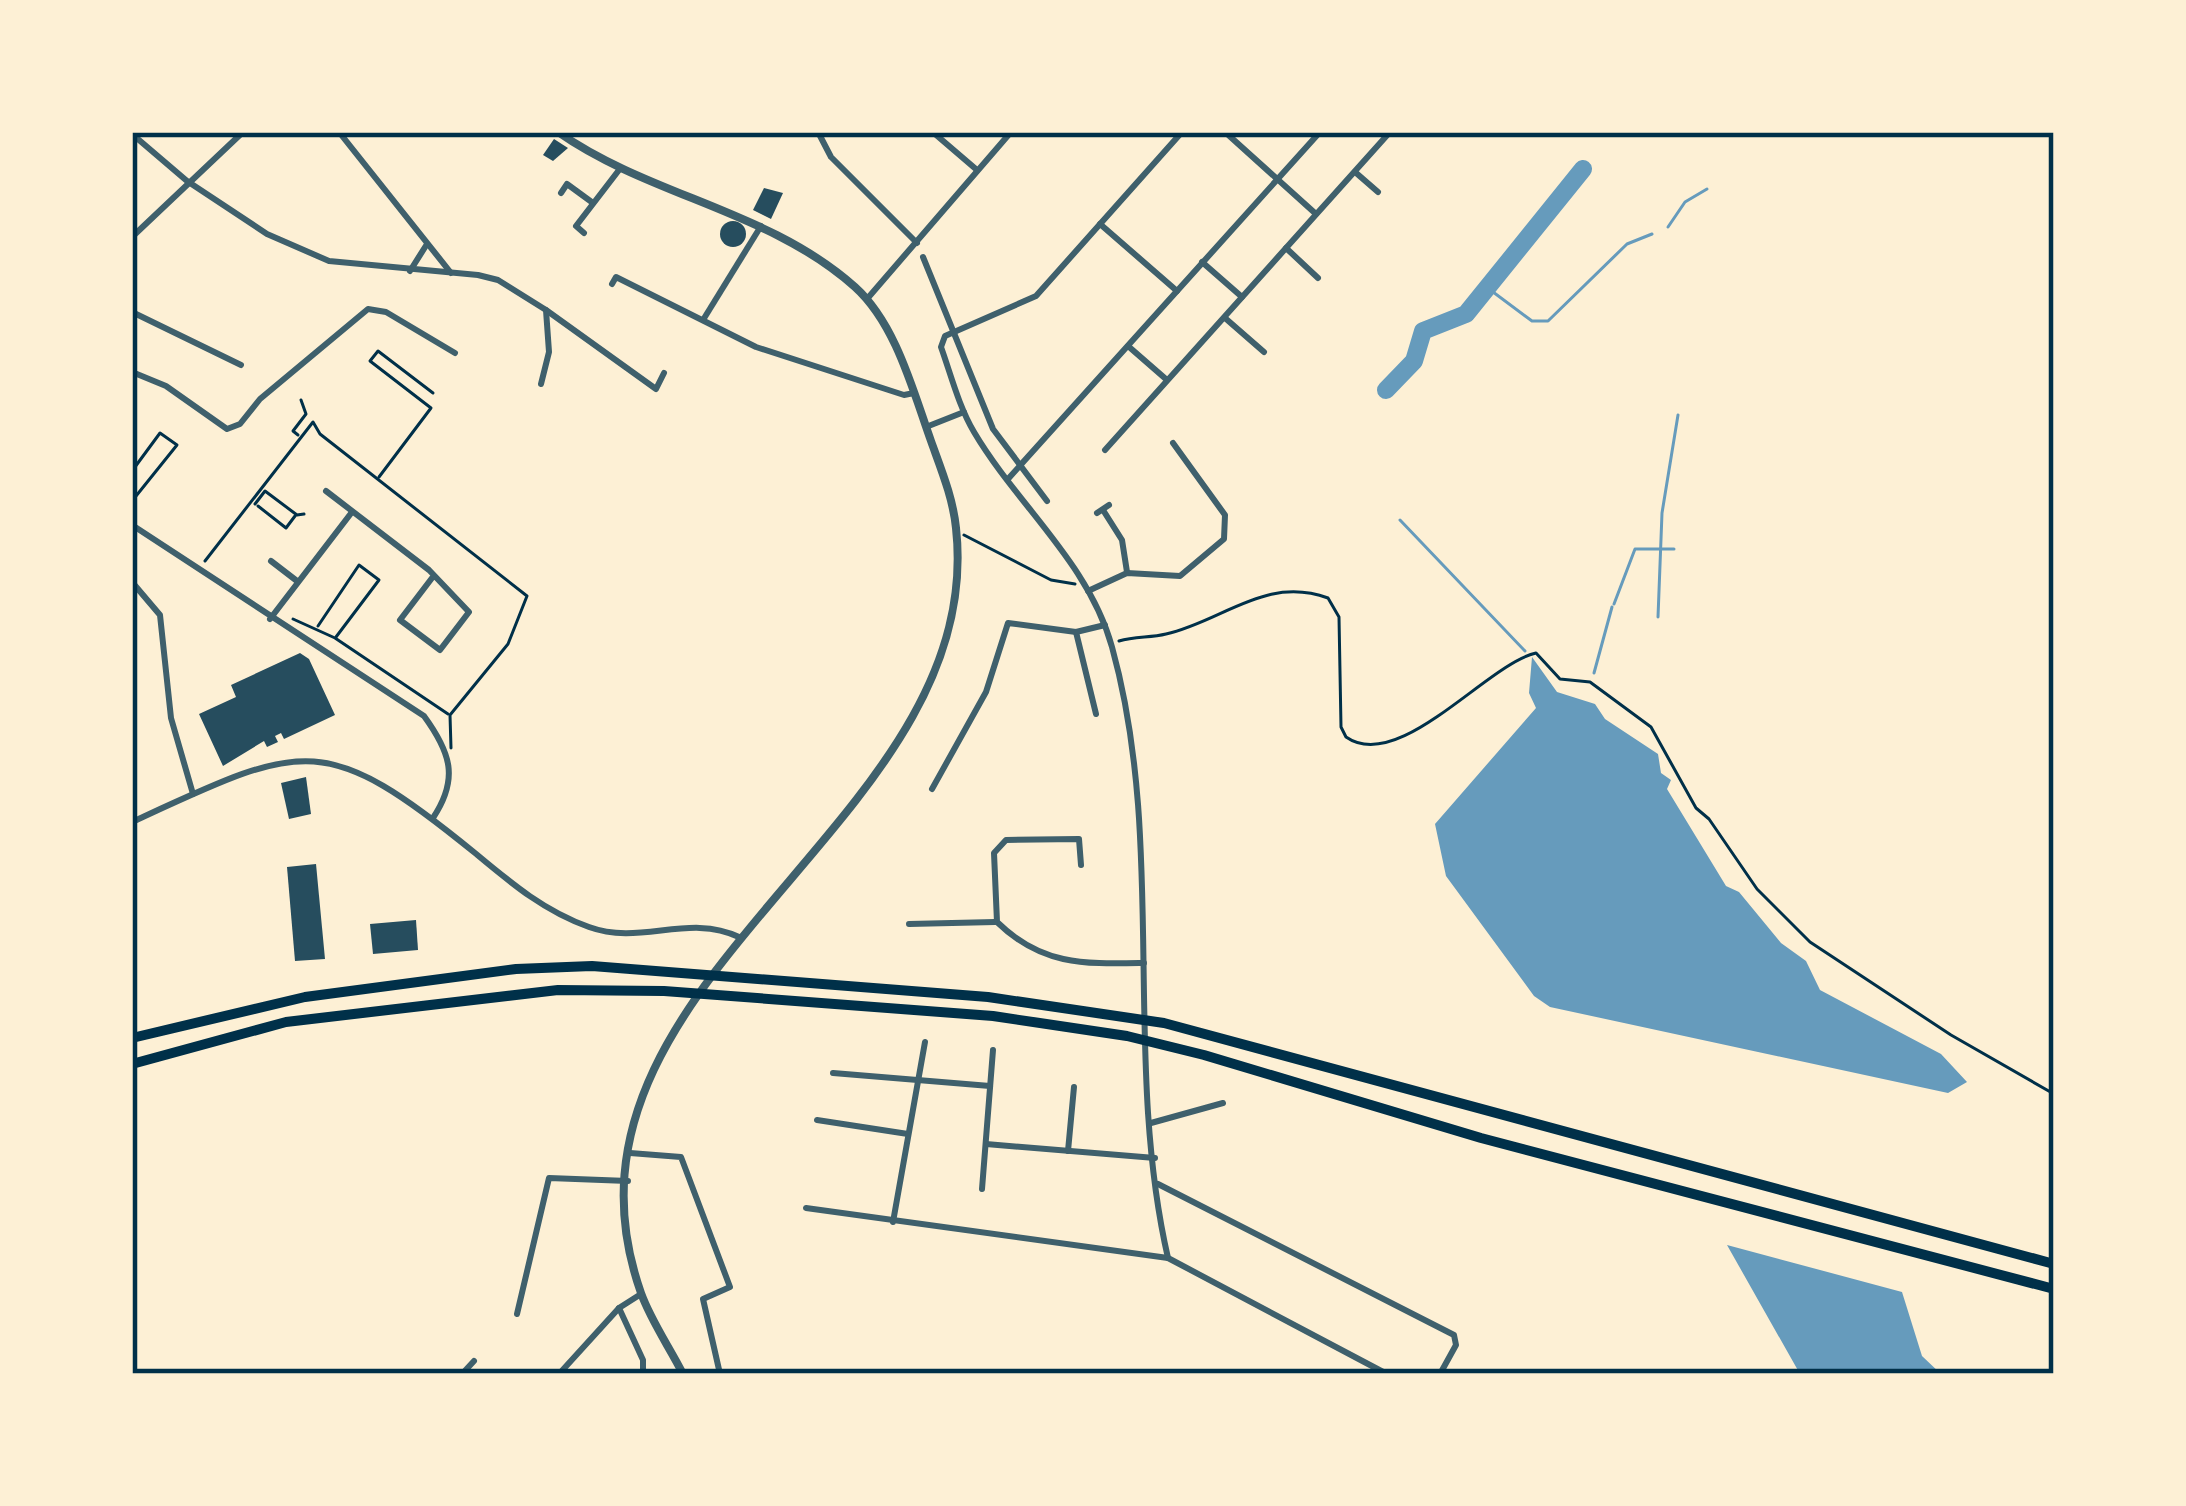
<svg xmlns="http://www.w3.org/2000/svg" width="2186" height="1506" font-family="Literata,serif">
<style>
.water{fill:#669bbc}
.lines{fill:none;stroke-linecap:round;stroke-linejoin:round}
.stream{stroke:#669bbc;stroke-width:3}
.river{stroke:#669bbc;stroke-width:18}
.building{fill:#264d5e}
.path{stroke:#003049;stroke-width:3}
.minor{stroke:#3f606c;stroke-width:6}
.tertiary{stroke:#3f606c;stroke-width:8}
.trunk{stroke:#003049;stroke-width:10}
.neatline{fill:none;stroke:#003049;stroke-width:4.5}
</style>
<rect width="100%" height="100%" fill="#fdf0d5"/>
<g class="water">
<path d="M1532,657l25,35 38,12 10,15 53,35 3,19 10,7 -4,9 59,97 13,6 42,51 25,18 14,29 121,64 26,28 -19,11 -398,-86 -16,-11 -88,-120 -11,-52 101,-116 -7,-15z"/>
<path d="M1727,1245l175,47 20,64 19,18h-141z"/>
</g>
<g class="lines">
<g class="stream">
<path d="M1668,227l17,-25 22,-13"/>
<path d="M1485,286l47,35h16l79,-77 25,-10"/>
<path d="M1400,520l125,131"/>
<path d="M1614,604l21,-55h39"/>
<path d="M1658,617l4,-104 16,-98"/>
<path d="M1594,673l18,-66"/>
</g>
<path class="river" d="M1386,390l28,-29 9,-30 43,-17 117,-145"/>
</g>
<g class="building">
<path d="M554,139l14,9 -15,13 -10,-6z"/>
<path d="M764,188l19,5 -12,26 -18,-9z"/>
<circle cx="733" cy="234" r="13"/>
<path d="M300,653l9,6 26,56 -51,24 -3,-6 -6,3 3,6 -11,5 -3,-6 -41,25 -24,-52 37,-17 -5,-12z"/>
<path d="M306,777l5,37 -22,5 -8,-36z"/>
<path d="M316,864l9,95 -30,2 -8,-94z"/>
<path d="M416,920l2,30 -45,4 -3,-30z"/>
</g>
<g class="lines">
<g class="path">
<path d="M298,435l-5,-4 13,-17 -5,-14"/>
<path d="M132,471l28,-38 17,12 -45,56"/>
<path d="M379,477l52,-69 -61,-47 8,-10 55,42"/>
<path d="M255,504l10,-13 32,24 7,-1"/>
<path d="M258,506l28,22 9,-12"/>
<path d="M964,535l87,45 24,4"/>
<path d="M205,561l108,-139 7,12 207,162 -19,48 -58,71 1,33"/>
<path d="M293,619l42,19 113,76"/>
<path d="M318,626l41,-61 20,15 -43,57"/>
<path d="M1119,641c16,-5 31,-3 47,-7 57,-13 100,-59 162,-36l11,19 2,110 5,10c53,37 141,-73 190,-84l24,26 30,3 61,45 45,81 13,11 48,70 53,53 141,93 103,59"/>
</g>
<g class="minor">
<path d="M339,132l112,141"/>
<path d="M818,132l13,25 86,86"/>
<path d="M1225,132l91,82"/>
<path d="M132,134l55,47 80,53 62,27 149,14 20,5 48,30 3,42 -8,32"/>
<path d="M935,134l42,36"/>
<path d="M1355,172l23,20"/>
<path d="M561,193l6,-9 26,19"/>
<path d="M1100,224l77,67"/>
<path d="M584,233l-8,-7 43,-56"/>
<path d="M132,237l111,-105"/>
<path d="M1286,248l32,30"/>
<path d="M923,257l70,172 54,72"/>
<path d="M1202,262l40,35"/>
<path d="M410,271l17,-27"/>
<path d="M612,284l4,-7 140,70 148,48 10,-2"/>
<path d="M867,299l144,-167"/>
<path d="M546,310l110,79 8,-16"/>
<path d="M132,312l109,53"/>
<path d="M1225,318l39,34"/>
<path d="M703,320l58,-94"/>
<path d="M1128,346l39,34"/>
<path d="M132,372l34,14 61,43 13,-5 20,-25 108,-90 18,3 69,41"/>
<path d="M926,427l38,-15"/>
<path d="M1105,450l285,-318"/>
<path d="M1008,479l312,-347"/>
<path d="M326,491l103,79 40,42 -29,38 -40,-30 32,-42"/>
<path d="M1103,510l19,30 5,32"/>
<path d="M1097,513l12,-8"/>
<path d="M132,525l292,191c27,37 35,63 9,102"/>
<path d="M271,561l26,20"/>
<path d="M132,582l28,33 11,103 22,76"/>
<path d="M1088,591l39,-18 53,3 44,-37 1,-24 -52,-72"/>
<path d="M270,619l82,-107"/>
<path d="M1076,632l20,82"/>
<path d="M932,789l54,-97 22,-69 68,9 29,-7"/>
<path d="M132,822c171,-79 191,-93 343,31 36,30 69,58 114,74 52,19 99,-14 150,10"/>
<path d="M1081,865l-2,-26 -73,1 -12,13 3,69c45,44 88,42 147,41"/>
<path d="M909,924l86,-2"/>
<path d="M833,1073l157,13"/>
<path d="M817,1120l91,14"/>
<path d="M1151,1123l72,-20"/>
<path d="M986,1144l169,14"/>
<path d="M1068,1151l6,-64"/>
<path d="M630,1153l51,4 49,130 -27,12 17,75"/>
<path d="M1158,1184l296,151 2,10 -16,29"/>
<path d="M982,1189l11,-139"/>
<path d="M806,1208l362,50 219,116"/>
<path d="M893,1222l32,-180"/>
<path d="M1168,1258c-46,-200 -1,-413 -56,-611 -23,-84 -95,-142 -138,-215 -15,-25 -23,-57 -33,-85l4,-11 91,-40 146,-164"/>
<path d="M619,1308l24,52v14"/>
<path d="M517,1314l32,-136 79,3"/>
<path d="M462,1374l12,-13"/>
<path d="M559,1374l60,-66 22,-14"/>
</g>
<path class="tertiary" d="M558,132c93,65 211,78 297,155 41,37 58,104 76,154 10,28 22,57 25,87 33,299 -426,450 -315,765 10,28 29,55 42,81"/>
<g class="trunk">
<path d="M132,1038l173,-41 211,-28 76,-3 396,31 176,26 890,241"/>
<path d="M132,1064l154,-42 272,-32 106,1 329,25 134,20 77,19 277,83 573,151"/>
</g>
</g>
<rect width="2186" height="1506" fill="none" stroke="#fdf0d5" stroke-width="270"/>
<rect x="135" y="135" width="1916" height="1236" class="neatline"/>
</svg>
